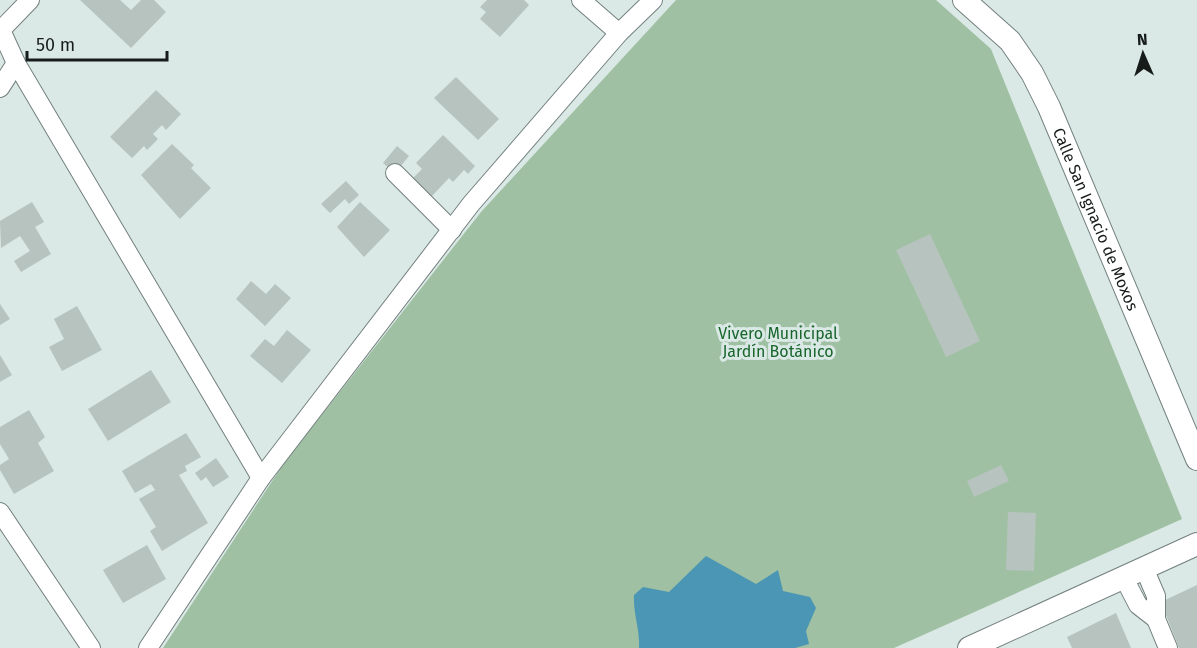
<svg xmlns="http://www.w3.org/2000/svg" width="1197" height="648" font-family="'Fira Sans',sans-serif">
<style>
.green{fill:#9fc0a2}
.water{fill:#4b96b4}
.building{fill:#b7c3be}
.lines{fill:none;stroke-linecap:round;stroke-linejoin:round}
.minor-casing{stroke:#73807e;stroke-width:20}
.tertiary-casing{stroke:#73807e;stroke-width:24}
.minor{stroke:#fff;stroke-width:18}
.tertiary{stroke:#fff;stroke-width:22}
.labels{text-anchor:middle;stroke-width:6;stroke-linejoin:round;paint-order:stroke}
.street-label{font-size:16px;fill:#171c1b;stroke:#dae8e6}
.park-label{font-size:16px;fill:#18662c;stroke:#dae8e6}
</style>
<rect width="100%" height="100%" fill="#dae8e6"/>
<path class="green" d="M676,0h260l55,49 191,470 -288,129h-731l121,-185 197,-251z"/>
<path class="water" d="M706,556l50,28 22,-14 5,21 27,6 6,11 -10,23 3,13 -14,4h-156c1,-19 -6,-34 -5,-53l9,-8 26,5z"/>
<g class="building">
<path d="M80,0h40l11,10 10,-10h13l12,12 -35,36z"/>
<path d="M487,0h37l5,5 -29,32 -20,-18 6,-7 -6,-5z"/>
<path d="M456,77l43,42 -21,21 -44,-42z"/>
<path d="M156,90l25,24 -15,16 -4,-5 -9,9 5,5 -11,11 -3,-4 -12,12 -22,-21z"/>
<path d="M443,135l32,31 -7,8 -4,-4 -11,12 -4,-4 -18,19 -19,-18 10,-10 -6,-6z"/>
<path d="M172,144l22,21 -3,3 20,20 -31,31 -39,-44z"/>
<path d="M397,146l12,10 -14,17 -12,-10z"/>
<path d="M346,181l13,14 -10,9 -4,-5 -15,14 -9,-9z"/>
<path d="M32,202l12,20 -9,5 16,27 -30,18 -7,-11 16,-10 -10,-15 -19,12 -1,-27z"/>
<path d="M360,202l30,28 -26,27 -27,-30z"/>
<path d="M930,234l50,107 -34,16 -50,-107z"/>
<path d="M251,281l15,13 9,-10 16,14 -26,28 -29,-27z"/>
<path d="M0,304l10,15 -10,6z"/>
<path d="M77,306l25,44 -40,21 -13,-24 15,-8 -10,-20z"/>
<path d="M287,330l24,20 -29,33 -32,-27 15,-17 9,7z"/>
<path d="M0,355l12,20 -12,7z"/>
<path d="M151,370l20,32 -63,39 -20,-32z"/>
<path d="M29,410l16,27 -7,6 16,28 -40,23 -14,-24v-5l9,-6 -9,-15v-17z"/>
<path d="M186,433l15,24 -16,9 2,5 -8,4 29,48 -46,28 -12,-20 6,-4 -17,-28 16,-9 -4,-6 -16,9 -13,-22z"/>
<path d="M216,458l13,19 -16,10 -7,-10 -5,4 -6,-8z"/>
<path d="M1001,465l8,16 -35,16 -7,-16z"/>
<path d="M1008,512l28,1 -2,58 -28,-1z"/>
<path d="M147,545l19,34 -43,24 -20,-33z"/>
<path d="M1197,585v63h-18l-18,-46z"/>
<path d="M1116,613l15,35h-59l-5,-11z"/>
</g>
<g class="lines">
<defs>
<g id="minor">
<path d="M581,0l38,33"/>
<path d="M0,28l16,35 245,415"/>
<path d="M2,29l28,-29"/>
<path d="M0,88l16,-25"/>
<path d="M395,173l57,57"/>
<path d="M0,512l91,136"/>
<path d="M1124,578l14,27 18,14v-23l-12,-28"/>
<path d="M1156,619l12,29"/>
<path d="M148,648l113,-170 210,-274 148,-171 34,-33"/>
</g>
<g id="tertiary">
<path id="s1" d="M964,0l46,41 22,32 17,34 148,352"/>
<path d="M969,648l228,-104"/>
</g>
</defs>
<use href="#minor" class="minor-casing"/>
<use href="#tertiary" class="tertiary-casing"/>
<use href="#minor" class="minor"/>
<use href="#tertiary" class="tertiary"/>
</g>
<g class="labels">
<g class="street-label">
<text dy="6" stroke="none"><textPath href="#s1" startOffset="260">Calle San Ignacio de Moxos</textPath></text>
</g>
<g class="park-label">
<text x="778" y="339">Vivero Municipal<tspan x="778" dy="18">Jardín Botánico</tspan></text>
</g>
</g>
<g transform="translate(1143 54) rotate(357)" stroke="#dae8e6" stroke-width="4.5" paint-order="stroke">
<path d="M0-4.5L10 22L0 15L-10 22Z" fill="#171c1b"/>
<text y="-9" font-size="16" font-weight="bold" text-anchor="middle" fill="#171c1b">N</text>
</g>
<path d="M27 51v9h140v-9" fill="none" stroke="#171c1b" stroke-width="3"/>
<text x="36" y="51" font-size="18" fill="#171c1b" stroke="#dae8e6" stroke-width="4.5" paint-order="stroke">50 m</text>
</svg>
